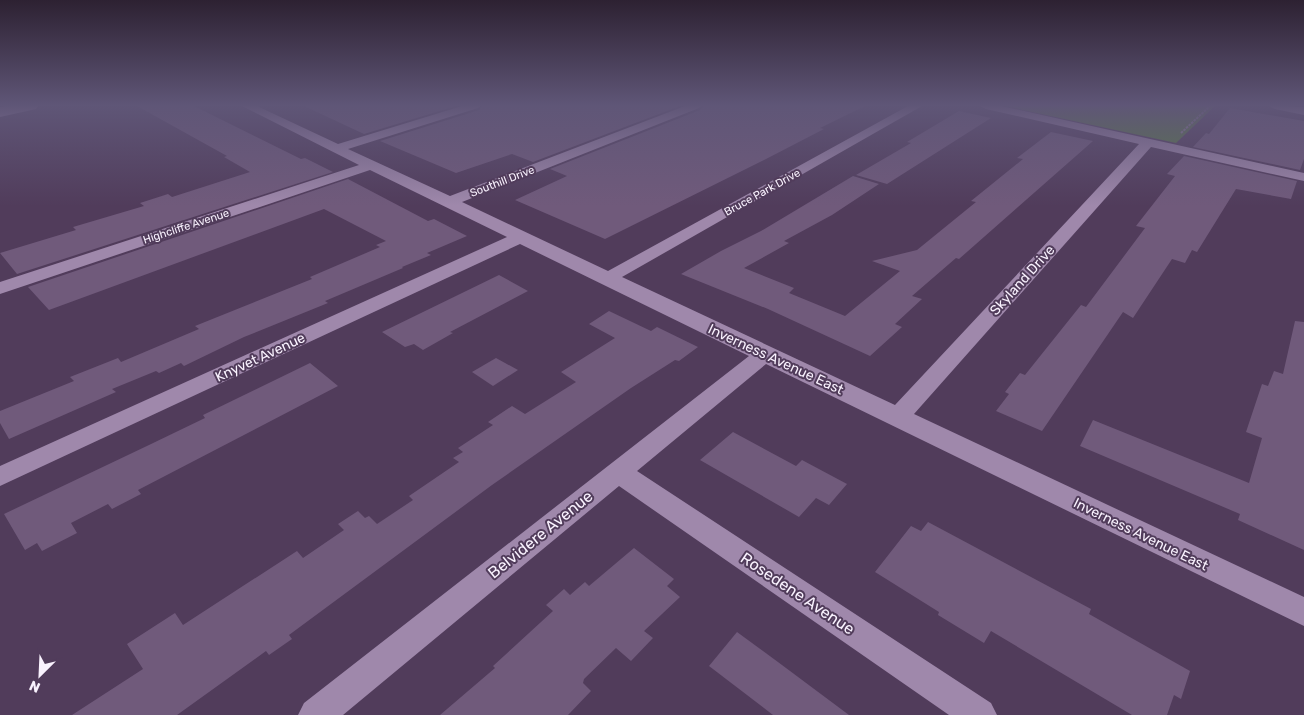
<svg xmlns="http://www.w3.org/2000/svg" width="1304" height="715" font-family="Rubik,sans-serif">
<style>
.green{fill:#577e3e}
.building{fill:#705a7b}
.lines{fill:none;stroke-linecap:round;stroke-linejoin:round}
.path{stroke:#9d8ea4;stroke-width:2;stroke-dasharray:2.5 1;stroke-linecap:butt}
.street{fill:#9f88ab;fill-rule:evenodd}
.secondary{fill:#9f88ab;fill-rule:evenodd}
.labels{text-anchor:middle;stroke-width:4;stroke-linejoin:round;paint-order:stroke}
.far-street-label{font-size:11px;fill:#f9f2fe;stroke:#513c5b}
.street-label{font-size:14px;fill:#f9f2fe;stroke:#513c5b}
.near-street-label{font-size:16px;fill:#f9f2fe;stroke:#513c5b}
</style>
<rect width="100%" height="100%" fill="#513c5b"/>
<path class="green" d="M1005,106h210l-39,37z"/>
<g class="building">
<path d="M137,106h57l107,53 4,-1 28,14 -316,102 -17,-21 76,-23 -3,-3 71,-21 -4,-3 28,-9 4,3 78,-25 -26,-15 3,-1z"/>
<path d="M304,106h152l-92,28z"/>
<path d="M482,106h198l-147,56 -21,-8 -56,19 -76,-32 99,-31z"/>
<path d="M703,106h162l-45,22 4,1 -58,30 -161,80 -90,-39 52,-24 -17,-7 150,-59z"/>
<path d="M1230,108l74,13v38l-4,11 -107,-23 13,-14 3,1z"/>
<path d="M959,111l32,7 -104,66 -31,-9 55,-32 -4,-1z"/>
<path d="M1051,132l42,9 -134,118 -3,-1 -44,38 10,3 -27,25 7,3 -32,29 -102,-47 -87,-35 40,-23 40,-20 92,-55 26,8 -47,31 -48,26 5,2 -45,25 50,20 -5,5 56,23 55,-45 -28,-10 45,-11 59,-48 -5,-1 52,-42 -6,-1z"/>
<path d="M1184,156l113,25 -6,18 -55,-10 -39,63 -5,-2 -7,13 -13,-4 -39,59 -10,-6 -81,119 -46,-20 13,-17 -4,-2 15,-19 5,2 56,-70 5,2 59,-79 -9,-2 39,-50 -8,-2z"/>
<path d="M348,179l80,42 6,-2 33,17 -40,17 4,2 -29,12 1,1 -78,33 3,2 -84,34 -60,29 -3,-3 -22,10 -3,-2 -44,18 4,3 -107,47 -9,-16v-12l74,-30 -4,-4 48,-19 3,4 78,-33 -4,-3 117,-47 -2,-2 70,-30 -4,-2 10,-4 -62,-32 -275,101 -21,-23z"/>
<path d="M499,275l29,16 -78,41 3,1 -30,17 -9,-6 -9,3 -23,-15z"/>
<path d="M609,311l42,20 6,-4 41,20 -19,14 -4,-1 -44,28 -139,97 -203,150 3,4 -23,16 -3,-4 -89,64h-105l71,-46 -16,-25 48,-31 8,12 114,-74 6,7 41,-28 -6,-6 20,-13 7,7 4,-2 8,8 36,-24 -4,-4 50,-34 -6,-4 10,-6 -5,-4 35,-23 -5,-3 24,-16 13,8 51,-32 -15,-10 54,-34 -26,-14z"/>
<path d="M1295,321l9,1v228l-66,-30 2,-6 -160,-68 13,-26 156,63 13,-45 -16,-6 16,-48 6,2 6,-15 9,3z"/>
<path d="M496,358l22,12 -25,16 -21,-14z"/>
<path d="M310,363l28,23 -200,104 3,4 -29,15 -4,-5 -37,19 6,10 -35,18 -5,-8 -12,7 -21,-36 145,-69 56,-27 -2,-3z"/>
<path d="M733,432l63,34 6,-6 45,24 -18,21 -13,-7 -17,19 -99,-57z"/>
<path d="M928,522l163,87 -2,5 101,57 -9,28 -7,-4 -7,20h-35l-141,-84 -7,12 -46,-28 1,-3 -64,-40 36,-46 10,5z"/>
<path d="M634,548l40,31 -7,7 13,11 -36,34 9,7 -22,23 -15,-13 -32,31 -1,4 8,8 -23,24h-128l55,-47 -2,-2 60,-55 -7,-6 18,-16 6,6 15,-13 4,4z"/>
<path d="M737,632l45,33 67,50h-76l-64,-49z"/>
</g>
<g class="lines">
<path class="path" d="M1181,133l29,-27"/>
<g class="street">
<path d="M242,106h15l81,38 124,-38h18l-2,2 -130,41 102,47 235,-90h16l-2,2 -237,94 146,69 300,-165h14l-300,171 273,128 244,-261 -153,-35 -6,-3h21l303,67v8l-153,-34 -237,267 390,183v29l-538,-262 -129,107 354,232 6,12h-48l-330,-229 -276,229h-45l6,-12 445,-347 -229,-112 -520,242v-20l507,-229 -137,-67 -370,124v-12l359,-117z"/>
<path d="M1269,106l35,1v8l-29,-6z"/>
</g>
<path class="secondary" d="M9,106h29l-2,3 -36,8v-10z"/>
</g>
<linearGradient id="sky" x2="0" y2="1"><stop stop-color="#2d2132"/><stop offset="0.51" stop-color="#5f5677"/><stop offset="1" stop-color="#5f5677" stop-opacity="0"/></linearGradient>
<rect width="1304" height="206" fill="url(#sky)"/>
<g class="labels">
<g class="far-street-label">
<text transform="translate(502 181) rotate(-21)" y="4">Southill Drive</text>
<text transform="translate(762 192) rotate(-29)" y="4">Bruce Park Drive</text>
<text transform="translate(186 226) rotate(-18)" y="4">Highcliffe Avenue</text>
</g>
<g class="street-label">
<text transform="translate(1022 280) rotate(-48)" y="5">Skyland Drive</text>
<text transform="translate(260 357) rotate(-25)" y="5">Knyvet Avenue</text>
<text transform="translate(776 359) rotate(25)" y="5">Inverness Avenue East</text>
<text transform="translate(1141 534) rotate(26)" y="5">Inverness Avenue East</text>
</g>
<g class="near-street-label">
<text transform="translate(540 534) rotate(-39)" y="6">Belvidere Avenue</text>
<text transform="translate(798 593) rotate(34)" y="6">Rosedene Avenue</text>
</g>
</g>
<g transform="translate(40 675) rotate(204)" stroke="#513c5b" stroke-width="4" paint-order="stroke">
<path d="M0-4L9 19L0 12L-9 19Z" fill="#f9f2fe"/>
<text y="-8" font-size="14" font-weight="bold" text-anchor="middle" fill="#f9f2fe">N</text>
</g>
</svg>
